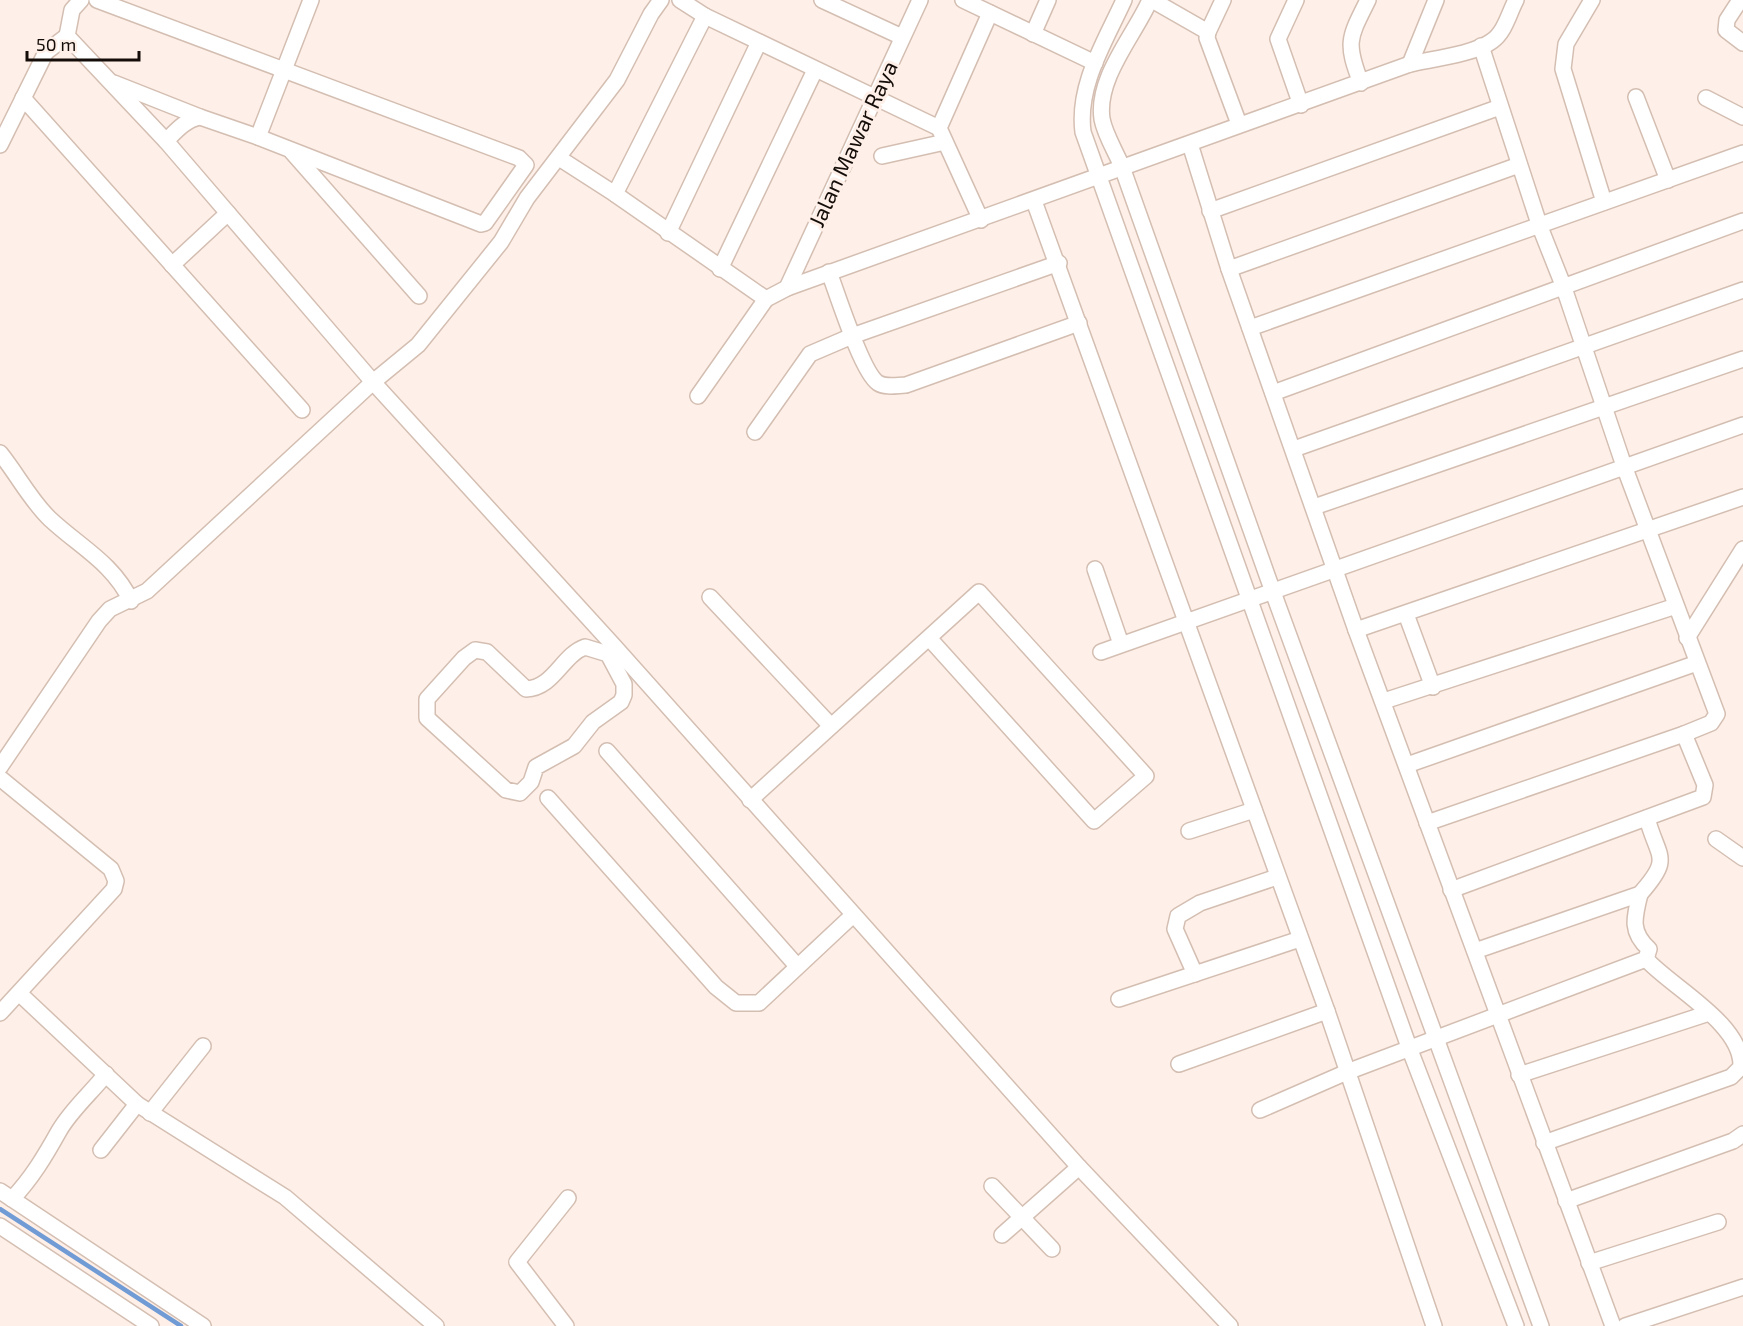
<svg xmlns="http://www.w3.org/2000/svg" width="1743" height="1326" font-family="'Exo 2',sans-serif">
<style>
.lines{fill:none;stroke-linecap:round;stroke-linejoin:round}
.stream{stroke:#709bd5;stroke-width:4.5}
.minor-casing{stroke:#d4beb2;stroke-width:18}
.minor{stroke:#fff;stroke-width:15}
.labels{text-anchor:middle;stroke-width:6;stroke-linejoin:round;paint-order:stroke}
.street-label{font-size:22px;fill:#140c08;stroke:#fef0e8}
</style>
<rect width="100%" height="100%" fill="#fef0e8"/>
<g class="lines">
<path class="stream" d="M0,1209l181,117"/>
<defs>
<g id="minor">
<path d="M81,0l-9,10 -5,26 99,105"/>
<path d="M97,0l422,158 7,7 -41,58 -4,1 -223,-87"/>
<path d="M311,0l-53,137 -58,-20c-15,3 -24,14 -34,24l207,241 241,264 465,521 151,159"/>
<path d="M680,0l25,16"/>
<path d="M822,0l80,37"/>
<path d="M963,0l132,63"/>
<path d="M1124,0c-19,42 -47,85 -41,132l327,918 106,276"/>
<path d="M1150,0c-16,36 -54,78 -48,119 3,16 14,33 20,48l151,425 268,734"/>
<path d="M1152,0l56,32"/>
<path d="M1223,0l-15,32 -1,6 32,86"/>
<path d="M1296,0l-18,39 23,66"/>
<path d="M1592,0l-26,44 -3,25 41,133"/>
<path d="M1740,0l-13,20 -1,10 17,13"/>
<path d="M1033,34l15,-34"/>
<path d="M1410,64l26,-64"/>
<path d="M114,83l86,34"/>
<path d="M1361,83c-16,-41 -12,-45 7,-83"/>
<path d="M1636,97l32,83"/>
<path d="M23,98l279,312"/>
<path d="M1706,98l37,19"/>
<path d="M1190,144l39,125 127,361 257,696"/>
<path d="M0,145l46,-93 21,-16"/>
<path d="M292,152l127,144"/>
<path d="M882,156l63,-14"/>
<path d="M559,158l56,36 151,105"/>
<path d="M615,194l90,-178 234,112"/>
<path d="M1034,201l293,810 107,315"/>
<path d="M1210,211l290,-104"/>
<path d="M981,220l-42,-92 51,-115"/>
<path d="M668,233l91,-191"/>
<path d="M172,265l56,-52"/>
<path d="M720,269l95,-199"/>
<path d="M1229,269l290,-104"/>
<path d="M829,272c8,21 33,101 49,111 8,5 20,2 28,2l173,-62"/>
<path d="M787,288l133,-288"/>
<path d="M1250,328l493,-175"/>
<path d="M1273,393l470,-172"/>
<path d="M698,396l68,-97 21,-11 623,-224c22,-5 65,-10 82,-23 13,-9 17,-28 24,-41"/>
<path d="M755,432l55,-78 42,-18 207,-73"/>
<path d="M1294,449l449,-159"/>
<path d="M0,453c17,21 31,48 50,66 30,28 63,44 81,82"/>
<path d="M1314,507l429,-148"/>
<path d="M1095,569l26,75"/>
<path d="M710,597l121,129"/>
<path d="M1406,614l27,73"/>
<path d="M1356,630l387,-133"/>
<path d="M1687,638l56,-89"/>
<path d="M585,647l23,7 16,30v11l-3,7 -28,20 -19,24 -38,21 -5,15 -11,11 -14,-3 -79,-72v-19l37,-41 11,-8 12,2 39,37c28,-1 36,-34 59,-42z"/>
<path d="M1101,652l642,-227"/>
<path d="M1384,701l292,-95"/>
<path d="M607,751l190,215"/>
<path d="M1407,765l290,-102"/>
<path d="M0,767l99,-146 11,-12 37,-18 226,-209 45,-37 83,-103 26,-44 90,-118 34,-66 10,-14"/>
<path d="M0,778l111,91 5,12 -2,8 -114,124"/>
<path d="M548,798l168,189 20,16h23l94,-88"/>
<path d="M750,800l229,-208 167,184 -52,45 -165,-183"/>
<path d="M1427,823l257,-89 27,-11 6,-9 -93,-248 -61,-181 -23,-58 -59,-181"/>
<path d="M1189,831l65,-21"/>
<path d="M1716,839l27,19"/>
<path d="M1451,890l252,-93 2,-12 -21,-51"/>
<path d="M1475,951l165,-57c33,-37 18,-35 7,-76"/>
<path d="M1195,974l-20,-45 3,-13 22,-13 77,-26"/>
<path d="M20,994l117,110 148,93 151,129"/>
<path d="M1119,999l181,-60"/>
<path d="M1179,1064l148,-53"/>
<path d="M1519,1075l190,-62"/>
<path d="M1260,1110l87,-38 299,-113 3,-10c-19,-17 -15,-31 -9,-55"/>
<path d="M150,1113l53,-67"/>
<path d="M1544,1143l187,-66 10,-10c2,-43 -70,-80 -95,-108"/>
<path d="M101,1150l36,-46"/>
<path d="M992,1186l60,63"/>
<path d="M0,1191l203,135"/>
<path d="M12,1199c20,-21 33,-43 47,-68 12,-21 32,-38 47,-57"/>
<path d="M1566,1201l167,-60 10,-7"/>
<path d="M0,1226l151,100"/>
<path d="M1002,1235l77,-68"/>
<path d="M1589,1263l129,-41"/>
<path d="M566,1326l-49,-64 51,-64"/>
<path d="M1625,1326l118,-39"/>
</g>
</defs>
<use href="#minor" class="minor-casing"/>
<use href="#minor" class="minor"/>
</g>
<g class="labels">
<g class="street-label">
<text transform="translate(853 144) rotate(-65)" y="8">Jalan Mawar Raya</text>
</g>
</g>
<path d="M27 51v9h112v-9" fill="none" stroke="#140c08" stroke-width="3"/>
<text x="36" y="51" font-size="18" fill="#140c08" stroke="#fef0e8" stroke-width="4.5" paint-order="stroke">50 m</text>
</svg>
